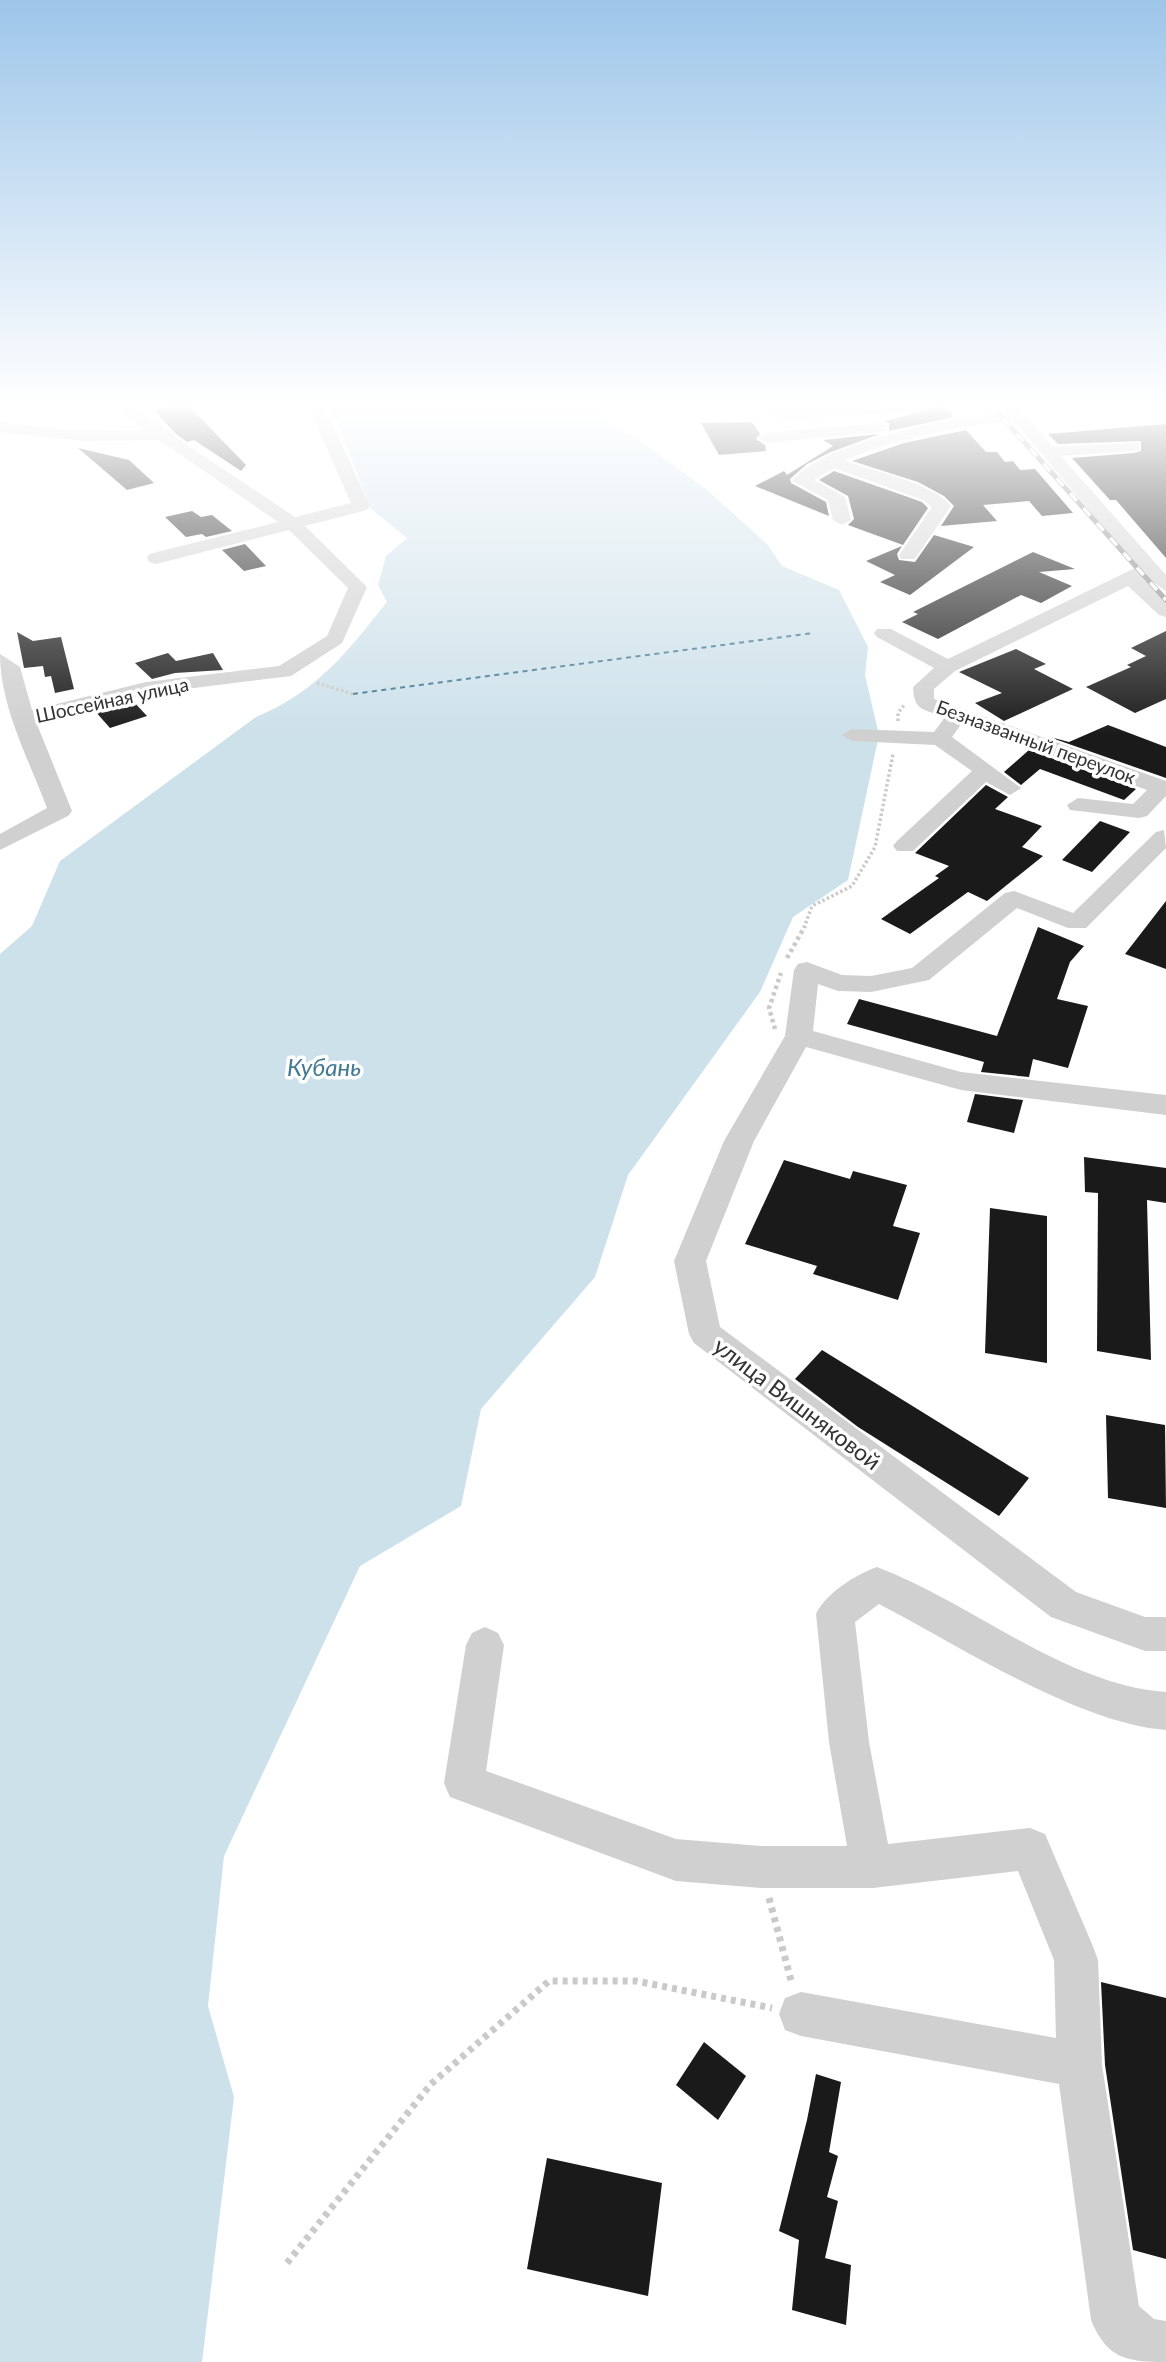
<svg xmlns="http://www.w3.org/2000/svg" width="1166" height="2362" font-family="Lato,sans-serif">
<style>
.water{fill:#cde1ea}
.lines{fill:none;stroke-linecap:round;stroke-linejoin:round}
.ferry{stroke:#437992;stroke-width:2;stroke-dasharray:5 4.5;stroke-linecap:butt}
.building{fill:#1a1a1a}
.path-far2{stroke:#cacaca;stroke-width:3.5;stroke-dasharray:2.5 2.5;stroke-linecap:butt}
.path-far1{stroke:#cacaca;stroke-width:4.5;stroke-dasharray:3.5 3.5;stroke-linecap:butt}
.path{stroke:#cacaca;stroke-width:7;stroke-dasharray:5 5;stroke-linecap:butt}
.minor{fill:#d0d0d0;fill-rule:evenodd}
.rail-casing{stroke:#888;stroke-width:5}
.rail{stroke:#fff;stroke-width:3.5;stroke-dasharray:10;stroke-linecap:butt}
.labels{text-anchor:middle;stroke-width:7;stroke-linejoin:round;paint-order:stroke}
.far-street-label{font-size:19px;fill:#333;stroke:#fff}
.street-label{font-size:23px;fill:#333;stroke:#fff}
.water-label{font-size:24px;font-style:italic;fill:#437992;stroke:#fff}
</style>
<rect width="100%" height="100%" fill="#fff"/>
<path class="water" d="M330,404h265l1,10 40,24 70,51 61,55 15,22 57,24 29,57 -3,28 14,60 -31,145 -55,37 -33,75 -132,183 -33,102 -114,132 -20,97 -101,60 -136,290 -16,150 26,91 -32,265h-202v-1408l32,-28 28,-65 196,-144c62,-26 91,-65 131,-115l-9,-17 8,-29 21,-18 -36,-29z"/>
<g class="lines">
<path class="ferry" d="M353,694l460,-61"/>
</g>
<g class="building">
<path d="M188,405l58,60 -5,6 -47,-31 -7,2 -11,-8 -22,-24z"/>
<path d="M944,406l10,11 -65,14v-8l-4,-2z"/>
<path d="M752,422l8,12 -4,5 9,6 1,6 -47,4 -18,-32z"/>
<path d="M1166,424v134l-50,-58h-6l-38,-42 62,-5 7,-2v-10l-83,3 -10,-10z"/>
<path d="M966,430l20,22h11l8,10 8,-1 7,9 15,-1 38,44 -31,3 -13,-15 -46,4 14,16 -56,5 13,-20 -10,-10 -26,-14 -66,-21 52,-18z"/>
<path d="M880,434l-49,18 -24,12 -17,15 1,4 35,19 3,14 -74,-30 29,-15 3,4 46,-29 -10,-6z"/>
<path d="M78,448l51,12 25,23 -27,7z"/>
<path d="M834,471l88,31 6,6 -25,37 -55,-20 6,-6 -6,-23 -29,-16z"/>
<path d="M192,511l9,6 11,-2 20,16 -26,6 -4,-3 -16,3 -21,-20z"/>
<path d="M934,535l40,12 -64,48 -30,-13 15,-7 -29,-14 36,-15 -5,8 2,6 16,2z"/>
<path d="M245,544l21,22 -22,5 -22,-21z"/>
<path d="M1033,552l42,17 -36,3 33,14 -31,17 -20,-8 -83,44 -36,-17 16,-8 -5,-2z"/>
<path d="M1166,631v68l-31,14 -49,-26 45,-20 -4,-2 19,-9 -15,-8z"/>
<path d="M17,632l16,9 28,-4 13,52 -19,4 -4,-17 -6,1 -2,-11 -19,2z"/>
<path d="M1016,649l30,15 -12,5 39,20 -69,32 -29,-18 27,-10 -43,-21z"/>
<path d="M168,653l8,8 37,-8 10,17 -48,3 -23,6 -17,-16z"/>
<path d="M132,700l15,16 -37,12 -16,-18z"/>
<path d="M1108,725l58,22v31l-120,-42 23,6z"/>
<path d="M1029,750l107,39 -12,11 -84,-31 -19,16 -17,-13z"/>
<path d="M986,785l22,12 -13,12 47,17 -20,21 21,9 -56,45 -19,-9 -58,42 -29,-15 58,-41 -4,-2 14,-10 -34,-13z"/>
<path d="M1100,821l30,11 -38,40 -30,-12z"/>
<path d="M1166,901v68l-41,-15z"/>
<path d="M1038,927l46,19 -14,16 -13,37 31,7 -20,62 -35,-9 -4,18 -48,-5 3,-10 -137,-38 12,-25 138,37z"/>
<path d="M975,1094l48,6 -9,33 -47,-11z"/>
<path d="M1084,1157l82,11v35l-19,-3 4,160 -54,-9 1,-158 -13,-1z"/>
<path d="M784,1160l66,19 3,-8 54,14 -14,41 27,7 -22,67 -85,-26 4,-8 -72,-22z"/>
<path d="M990,1208l57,8v147l-62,-10z"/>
<path d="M822,1350l207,128 -30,38 -141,-89 -63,-48z"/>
<path d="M1106,1415l59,10 1,83 -58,-10z"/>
<path d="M1101,1982l65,16v261l-33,-9 -28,-185z"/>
<path d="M704,2042l42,34 -28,44 -42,-35z"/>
<path d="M816,2074l25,8 -12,70 9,4 -11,41 11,4 -13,57 26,7 -5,60 -54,-15 7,-70 -20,-9 28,-111z"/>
<path d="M547,2158l115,25 -14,113 -121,-27z"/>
</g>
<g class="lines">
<g class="path-far2">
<path d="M317,683l36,11"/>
<path d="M898,721v-8l7,-9"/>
<path d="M804,928l8,-22 40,-20 23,-39 18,-93"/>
</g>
<g class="path-far1">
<path d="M787,958l18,-32"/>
<path d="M775,1029l-6,-21 12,-35"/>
</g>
<g class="path">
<path d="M769,1898l23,86"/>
<path d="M287,2263l144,-179 118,-103h87l136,27"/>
</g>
<g class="minor">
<path d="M109,404h18l46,28 1,4 121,81 56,-14 -44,-99h16l47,102 -3,4 -62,16 62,61 -25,56 -51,33 -145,18 -110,28 36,89 -4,5 -68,34v-16l47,-26c-18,-48 -47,-102 -47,-154l20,13 12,43 114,-28 133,-16 48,-30 21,-48 -59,-58 -133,34 -7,-2 -2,-4 2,-4 129,-32 -119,-82 -76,1 -83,-9v-10l63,8 83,1z"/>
<path d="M761,404h16l3,4 10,1 87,-5 51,2 -8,5 -130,8 -21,-4z"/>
<path d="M1000,404h16l37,43 86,-4v6l-6,2 -72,5 105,119v16l-20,-14 -3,2 23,21v17l-7,-2 -31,-29 -173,85 -21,18v10l232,82v15l-19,20 -8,2 -69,-8 -3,-5 11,-7 55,6 14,-14 -185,-67 -10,14 69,51 -11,7 -24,-13 -73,69h-16l-4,-5 4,-5 75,-70 -37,-26 -83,-4 -11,-6 11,-6 82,3 11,-15c-21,-8 -31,-5 -32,-30l21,-19 -57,-31 -3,-4 3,-4h14l57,30 189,-92 -123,-146c-41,2 -134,21 -169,40 28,10 88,22 106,45l-36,53h-14l-2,-4 33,-48 -9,-7 -89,-32 -20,12 31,17 6,23 -9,5 -9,-5 -5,-20 -36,-19c33,-40 163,-64 214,-69z"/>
<path d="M1079,404h18l-8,5z"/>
<path d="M881,423l6,2v6l-121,12 -8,-5 8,-5z"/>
<path d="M1164,830l2,18 -80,80h-18l-51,-20 -88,72 -58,12 -33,-1 -20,-7 -5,47 148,41 205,23v20l-205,-25 -155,-43 -52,94 -48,120 14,66 356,265 69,25h21v34h-21l-94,-34 -357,-274 -5,-9 -15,-73 50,-120 61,-105 9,-66 4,-6 9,-2 35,13 29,1 41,-8 93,-75 9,-2 59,22 83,-81z"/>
<path d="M877,1567c93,35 190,119 289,125v38c-87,-6 -208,-85 -287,-126l-24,18 14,120 19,102 142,-16 15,6 47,110 6,16 4,105 37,241 15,13 12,2v41c-39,0 -59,-3 -75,-42l-32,-236 -258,-48 -16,-6 -6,-16 6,-16 16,-6 255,46 -2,-78 -36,-89 -145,17h-112l-85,-7 -226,-84 -6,-14 22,-138 6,-12 13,-6 13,6 6,12 -18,126 190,68 85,7h86l-18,-104 -13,-128c10,-21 39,-39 61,-47z"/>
</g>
<defs>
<path id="rail" d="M990,404l176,196"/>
</defs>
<use href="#rail" class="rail-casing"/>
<use href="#rail" class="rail"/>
</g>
<linearGradient id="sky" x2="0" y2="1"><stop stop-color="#9dc6e9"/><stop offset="0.55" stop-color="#fff"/><stop offset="1" stop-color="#fff" stop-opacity="0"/></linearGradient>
<rect width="1166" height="735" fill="url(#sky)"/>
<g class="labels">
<g class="far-street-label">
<text transform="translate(112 700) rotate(-12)" y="7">Шоссейная улица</text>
<text transform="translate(1036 742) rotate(20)" y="7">Безназванный переулок</text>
</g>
<g class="street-label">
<text transform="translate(797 1404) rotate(37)" y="8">улица Вишняковой</text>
</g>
<g class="water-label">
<text x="324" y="1076">Кубань</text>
</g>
</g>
</svg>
